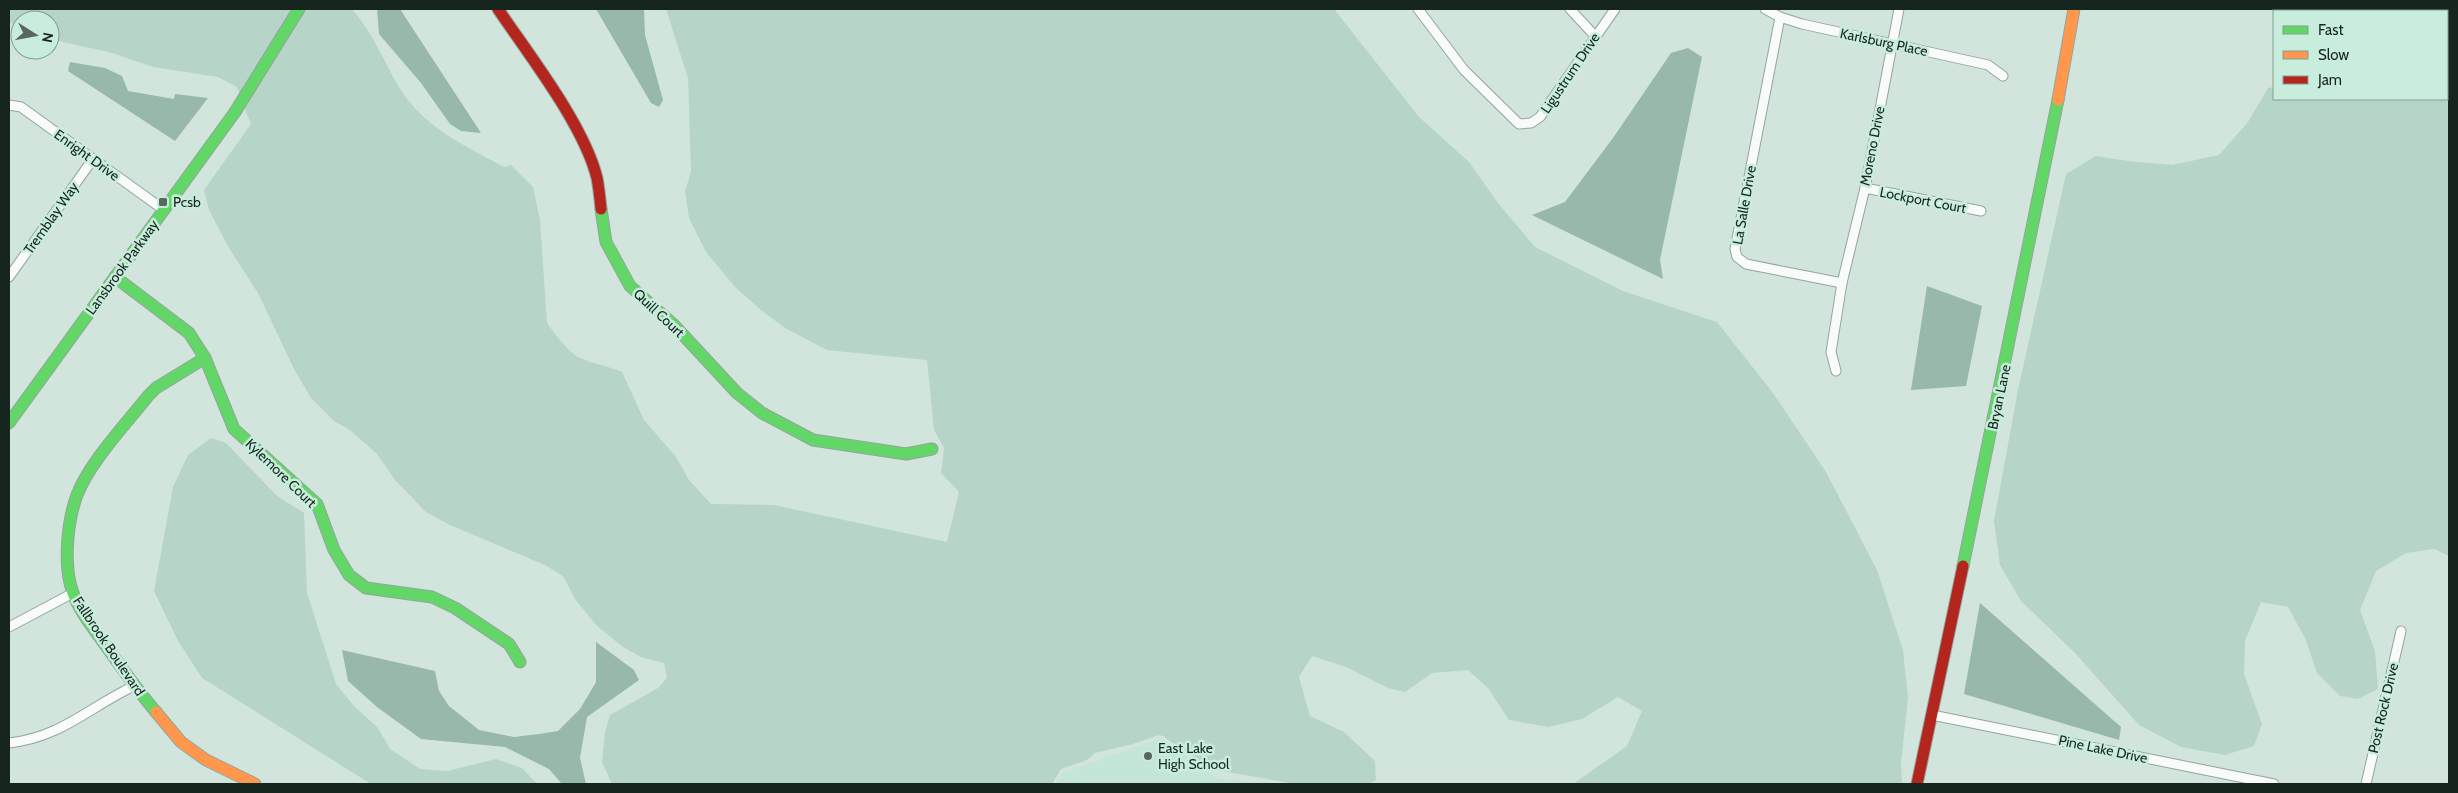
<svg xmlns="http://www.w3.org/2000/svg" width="2458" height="793" font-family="Cabin,sans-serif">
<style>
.built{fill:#c4e6d8}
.green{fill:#b7d4c8}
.water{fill:#98b8aa}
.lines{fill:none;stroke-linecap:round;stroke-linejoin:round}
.street-casing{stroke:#94a49d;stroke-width:11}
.fast-casing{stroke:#94a49d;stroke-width:13}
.slow-casing{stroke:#94a49d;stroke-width:13}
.jam-casing{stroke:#94a49d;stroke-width:13}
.street{stroke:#f8fbfa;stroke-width:9}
.fast{stroke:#63d668;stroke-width:11}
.slow{stroke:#ff974d;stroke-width:11}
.jam{stroke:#b3261e;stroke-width:11}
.poi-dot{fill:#586861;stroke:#c9eddd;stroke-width:2}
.labels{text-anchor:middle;stroke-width:5;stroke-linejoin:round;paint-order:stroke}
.street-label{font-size:14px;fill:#17251f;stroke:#c9eddd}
.poi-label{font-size:14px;fill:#17251f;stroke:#c9eddd;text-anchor:start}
</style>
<rect width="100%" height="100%" fill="#d1e5dc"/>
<path class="built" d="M1161,738l55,40 44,6h-203l6,-11z"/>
<g class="green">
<path d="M9,9h285l-54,86 -3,-8 -19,-10 -65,-10 -41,-14 -62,-14v-19h-30v9l-11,-7z"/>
<path d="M305,9h47c21,24 31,51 47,78 25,41 65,58 105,80l7,-2 22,22 7,33 7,103c8,11 21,29 33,35 13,6 29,8 42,14l22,48 32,37 13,23 22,24 63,1 173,37 12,-50 -18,-19 3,-25 -10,-18 -7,-70 -100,-10 -42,-22 -24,-18 -25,-22 -30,-36 -17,-34 -4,-26 6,-21 -3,-93 -22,-69h668l85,108 50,45 29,41 37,44 88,44 94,31 56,71 53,79 51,98 26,80 5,48 -7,64 1,22h-329l54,-38 15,-35 -24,-14 -36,22 -33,8 -40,-7 -21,-32 -20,-18 -36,3 -27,19 -17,-4 -42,-21 -34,-11 -13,21 11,39 34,16 31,29 1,19 -8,4h-72l-86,-15 -47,-33 -4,-1 -26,9 -38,9 -8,7 -26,9 -9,15h-440l-10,-22 3,-30 5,-17 48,-27 9,-10 -3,-15 -23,-6 -18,-10 -26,-21 -22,-27 -12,-23 -18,-11 -95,-40 -24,-13 -31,-32 -18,-26 -27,-24 -16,-9 -23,-23 -17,-29 -36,-76 -29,-45 -20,-38 -5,-20 47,-66 -7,-17z"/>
<path d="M2365,9h84v547l-15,-7 -28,4 -30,18 -16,39 15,41 3,38 -20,10 -18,-3 -23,-23 -12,-35 -17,-31 -27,-5 -16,39 -1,33 18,50 -8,22 -29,9 -44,-8 -42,-22 -64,-72 -54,-52 -21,-36 -6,-44 24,-131 48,-216 30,-18 31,5 45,4 47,-10 29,-33 20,-34 6,-1v12h173v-88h-84z"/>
<path d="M211,438l15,5 51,53 27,17 3,80 29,91 17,21 25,23 12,21 30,20 27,2 49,-12 26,9 15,16h-166l-169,-106 -25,-39 -23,-48 19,-104 15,-32z"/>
</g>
<g class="water">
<path d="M377,9h23l81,124 -20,-2 -11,-7 -29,-41 -42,-49z"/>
<path d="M596,9h48l1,26 18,65 -4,7 -8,-4z"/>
<path d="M1688,48l14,9 -42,203 3,19 -131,-64 33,-13 48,-64 58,-85z"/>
<path d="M70,62l35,6 17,8 6,15 46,8 1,-5 33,4 -33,43 -107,-70z"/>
<path d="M1927,286l55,20 -16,80 -55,4z"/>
<path d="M1980,603l141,124 -2,13 -155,-46z"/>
<path d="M596,642l38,28 5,10 -52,37 -7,41 6,26h-24l-13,-15 -44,-22 -84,-8 -44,-32 -29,-26 -6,-31 93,21 4,20 10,15 30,24 35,7 25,-3 19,-3 22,-22 9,-15 7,-12z"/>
</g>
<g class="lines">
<defs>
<g id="street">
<path d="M1418,9l46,61 55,54 12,-1 9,-6 75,-108"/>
<path d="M1570,9l25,27"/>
<path d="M1765,9l15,8 22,7 186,41 15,11"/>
<path d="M1780,17l-45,232 2,8 9,7 96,19"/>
<path d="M9,105l12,2 143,103"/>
<path d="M1865,188l116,23"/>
<path d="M9,277l84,-118"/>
<path d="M1836,371l-5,-19 11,-69 23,-95 34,-179"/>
<path d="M9,627l64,-34"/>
<path d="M1932,715l342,69"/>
<path d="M9,743c53,-6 80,-36 125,-57"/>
<path d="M2366,784l35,-153"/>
</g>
<g id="fast">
<path d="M601,209l5,33 24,44 43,38 64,69 25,20 51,27 93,14 26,-5"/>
<path d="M115,277l74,56 16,25 29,71 83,75 17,46 15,25 17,13 66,9 23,11 54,36 11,18"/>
<path d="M9,423l226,-311 64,-103"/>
<path d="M1963,566l95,-466"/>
<path d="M156,712c-20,-23 -37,-48 -55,-73 -10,-14 -22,-29 -28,-46 -10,-26 -6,-71 4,-98 12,-32 49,-71 71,-99l8,-8 49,-30"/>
</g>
<g id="slow">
<path d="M2058,100l16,-91"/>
<path d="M156,712l25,30 25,18 49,24"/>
</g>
<g id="jam">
<path d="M498,9c31,46 86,116 99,169 2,10 3,21 4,31"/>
<path d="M1917,784l46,-218"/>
</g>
</defs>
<use href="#street" class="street-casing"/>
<use href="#fast" class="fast-casing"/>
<use href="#slow" class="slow-casing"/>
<use href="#jam" class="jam-casing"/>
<use href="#street" class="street"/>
<use href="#fast" class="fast"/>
<use href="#slow" class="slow"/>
<use href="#jam" class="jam"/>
</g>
<g class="poi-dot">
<rect x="158" y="197" width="10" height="10" rx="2.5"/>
<circle cx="1148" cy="756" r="5"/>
</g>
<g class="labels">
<g class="street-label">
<text transform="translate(1884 42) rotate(12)" y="5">Karlsburg Place</text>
<text transform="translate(1570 73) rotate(-56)" y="5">Ligustrum Drive</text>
<text transform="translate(1872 146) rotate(-79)" y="5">Moreno Drive</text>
<text transform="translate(87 155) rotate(36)" y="5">Enright Drive</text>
<text transform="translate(1923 200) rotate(11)" y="5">Lockport Court</text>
<text transform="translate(1744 205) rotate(-80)" y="5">La Salle Drive</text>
<text transform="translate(51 218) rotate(-55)" y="5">Tremblay Way</text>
<text transform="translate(122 267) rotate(-54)" y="5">Lansbrook Parkway</text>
<text transform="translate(659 313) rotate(43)" y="5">Quill Court</text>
<text transform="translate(1999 397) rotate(-78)" y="5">Bryan Lane</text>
<text transform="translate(281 473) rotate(44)" y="5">Kylemore Court</text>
<text transform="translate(109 646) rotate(56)" y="5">Fallbrook Boulevard</text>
<text transform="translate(2383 708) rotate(-77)" y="5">Post Rock Drive</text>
<text transform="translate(2103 749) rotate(12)" y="5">Pine Lake Drive</text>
</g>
<g class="poi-label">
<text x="173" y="207">Pcsb</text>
<text x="1158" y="753">East Lake<tspan x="1158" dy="16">High School</tspan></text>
</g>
</g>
<rect width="2458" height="793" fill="none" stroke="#17251f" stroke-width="20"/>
<rect x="2273" y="10" width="175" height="90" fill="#c9eddd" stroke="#829d91"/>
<rect x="2283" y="26" width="25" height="8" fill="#63d668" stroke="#829d91"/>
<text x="2318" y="35" font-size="15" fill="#17251f">Fast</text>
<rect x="2283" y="51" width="25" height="8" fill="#ff974d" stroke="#829d91"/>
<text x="2318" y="60" font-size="15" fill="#17251f">Slow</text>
<rect x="2283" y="76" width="25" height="8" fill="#b3261e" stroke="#829d91"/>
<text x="2318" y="85" font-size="15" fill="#17251f">Jam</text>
<g transform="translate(35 35) rotate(101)"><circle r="24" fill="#c9eddd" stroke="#829d91"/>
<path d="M0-4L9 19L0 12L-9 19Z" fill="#586861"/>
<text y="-8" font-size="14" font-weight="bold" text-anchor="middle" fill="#17251f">N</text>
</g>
</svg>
